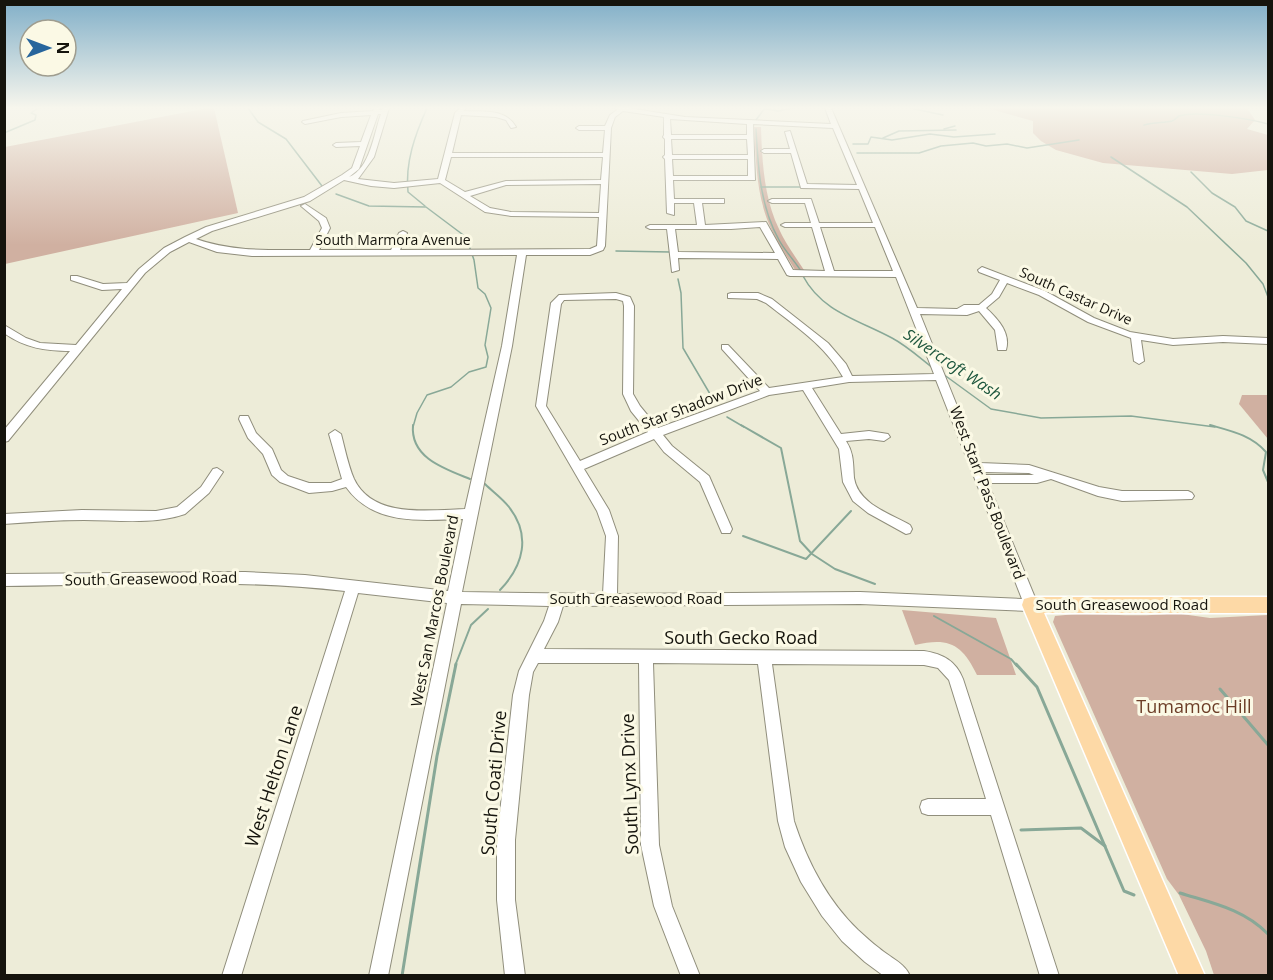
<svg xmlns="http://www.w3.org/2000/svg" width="1273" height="980" font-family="'Open Sans',sans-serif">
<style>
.green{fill:#d0b0a1}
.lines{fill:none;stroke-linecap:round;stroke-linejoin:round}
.stream-far2{stroke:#88a897;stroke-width:1.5}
.stream-far1{stroke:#88a897;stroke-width:2}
.stream{stroke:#88a897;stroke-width:3}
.minor-casing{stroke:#908e7c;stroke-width:2}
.major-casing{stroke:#fff;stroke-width:3}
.minor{fill:#fff;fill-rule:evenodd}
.major{fill:#fdd9a6;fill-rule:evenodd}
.labels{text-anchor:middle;stroke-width:6;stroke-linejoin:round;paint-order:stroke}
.far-street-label{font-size:14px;fill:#15140d;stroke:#fbf9e5}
.street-label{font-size:15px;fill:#15140d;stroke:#fbf9e5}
.water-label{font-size:16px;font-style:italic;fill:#1e573e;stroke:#fbf9e5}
.near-street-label{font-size:18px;fill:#15140d;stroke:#fbf9e5}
.near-park-label{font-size:18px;fill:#6c3d27;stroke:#fbf9e5}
</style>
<rect width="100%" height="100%" fill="#edecd8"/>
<g class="green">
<path d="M208,108h6l24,105 -233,51v-117z"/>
<path d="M987,108h260l8,12 -8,9 21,6v35l-36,4 -129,-11 -47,-13 -15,-9 -8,-8v-12z"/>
<path d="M754,127h7c1,34 3,71 18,102 6,14 16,27 25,41h-9c-9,-15 -19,-30 -26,-46 -13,-31 -13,-64 -15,-97z"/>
<path d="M1242,395h26v44l-29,-35z"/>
<path d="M902,610l94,8 20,57h-39c-15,-31 -28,-38 -62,-30z"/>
<path d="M1174,613l36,5 58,-3v360h-54l-8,-24 -27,-56 -12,-16 -114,-257 2,-6c40,-5 79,3 119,-3z"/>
</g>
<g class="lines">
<g class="stream-far2">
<path d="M248,108l10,14 28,17 36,47"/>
<path d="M910,108l33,7"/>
<path d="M766,109l12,2 15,-3"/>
<path d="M756,120l9,-12"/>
<path d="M1144,125c10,-3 19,-2 28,-4 3,-1 5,-4 7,-5 17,-6 72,3 89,8"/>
<path d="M756,129c2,38 4,77 23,111 6,11 15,20 22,31"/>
<path d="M944,129l11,-3"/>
<path d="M4,133l31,-13 1,-5 -5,-2 7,-5"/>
<path d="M883,138l16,-7 57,-1"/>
<path d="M853,144h15l3,-7 21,3 38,-6 24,3 41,-3"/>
<path d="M857,153h62l22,-7 32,-3 13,3 21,-2 20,4 52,-8"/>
<path d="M1111,157l76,50 59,56 17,21 5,13"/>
<path d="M1191,172l21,21 23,14 11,14 22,10"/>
<path d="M761,187h42"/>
<path d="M336,194l33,12 57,1 40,30 8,23 4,28 7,6 6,14 -6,37 3,12 -2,10 -17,5 -18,15 -24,8 -10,18 -4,14"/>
<path d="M425,206l-17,-14c-3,-30 7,-57 19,-84"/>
<path d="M616,251l54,1"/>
<path d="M803,276c19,36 56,44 89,62 15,8 28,20 41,30"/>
<path d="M678,279l3,14 2,55 30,51"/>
<path d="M943,374l48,35 50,9 90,-2 84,11"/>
<path d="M727,417l17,10"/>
</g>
<g class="stream-far1">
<path d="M413,425c-3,33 32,44 57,54"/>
<path d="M741,425l40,23 19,93 12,13 23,15 40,15"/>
<path d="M1210,425c21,6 41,10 56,27l-3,18 5,12"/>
<path d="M485,484c8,8 17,14 24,23 22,28 15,58 -9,83"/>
<path d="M743,536l63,23 45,-48"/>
<path d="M934,616l77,43 6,7"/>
<path d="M455,666l16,-41 17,-16"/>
</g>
<g class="stream">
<path d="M1016,664l21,23 87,204 10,4"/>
<path d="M1220,689l48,56"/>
<path d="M1021,830l60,-2 24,18"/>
<path d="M1180,893c32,10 64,16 88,41"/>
<path d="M402,976l35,-220 19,-92"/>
</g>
<defs>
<g id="minor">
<path d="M374,108h6l-1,2h3l1,-2h6l-15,49 -16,22 36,4 44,-4 17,-66 5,-5h6l-3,3c20,1 42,-3 53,16l-5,1 -5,-8 -10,-3 -35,-2 -9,38h151l2,-23h-26l-3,-2 3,-2h26l5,-11 7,-5 -2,-2h13l57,9 146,7 -6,-16h6l86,200 40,1 7,-4h15l13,-11 8,-14 -21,-8 -1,-2 4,-3 63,24 49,27 36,14 43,7 50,-3 45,2v6l-45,-2 -50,3 -32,-5 3,21 -5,3 -5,-3 -3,-23 -43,-16 -49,-27 -32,-12 -8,14 -13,11c12,11 25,25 20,42h-8l-3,-20 -16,-19 -12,4 -47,-1 60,149 49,2 70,22 23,4h66l4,2 2,3 -2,3 -70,2 -24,-5 -47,-17 -14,4h-49l50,122 -2,4 -5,2 -171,-7 -297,2 -5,16 -14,27 380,2c19,3 32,10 39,28l96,297h-19l-49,-161h-63l-6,-2 -2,-6 2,-6 6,-2h58l-37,-119 -11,-12 -14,-3 -152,-1 22,157c13,40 33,79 64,109 7,6 14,13 21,18 10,9 26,15 31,28h-26l-19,-14 -23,-21 -20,-25 -21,-34 -16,-35 -7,-26 -20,-157 -105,-1 6,182 13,61 28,70h-19l-27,-70 -13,-61 -2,-182h-101l-5,9 -4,23 -14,145v60l10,76h-20l-8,-76v-60l16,-145 6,-24 25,-50 5,-15 -88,-2 -73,372h-19l78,-373 -89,-10 -117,383h-19l123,-385c-113,-13 -227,-6 -341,-5v-12l241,-2 60,3 143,16 15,-72c-43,1 -89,7 -117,-32l-14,4 -23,2 -29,-11 -8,-7 -9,-21 -15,-16 -9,-19 1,-3h8l8,17 16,16 9,21 7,6 21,7h22l11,-4 -13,-45 6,-4 6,4c4,15 7,31 13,45 19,40 75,31 111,30l37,-163 15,-91 -265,1 -35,-4 -28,-10 -19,10 -25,21 -137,168 -4,1v-12l66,-79c-24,0 -45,-3 -66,-18v-8l22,13 14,5 36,2 46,-56 -20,1 -31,-10v-4h6l26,8 24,-1 12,-14 25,-21 21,-11 21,-10 98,-30 38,-22 10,-7 8,-22 -24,1 -3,-2 3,-2 25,-1 10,-27 -30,2 -36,7 -3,-2 1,-1 38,-8 32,-2zM623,111l41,6v18l-1,2 2,2v16l-2,2 2,2 2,54 7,2v-12h20l3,22h-47l-4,2 4,2h17l5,43 7,-2 -1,-12 100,1 9,16 3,1 106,1 38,97 -82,2 -6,-12 -18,-21 -56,-44 -14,-6h-27l-3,1v4l29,1 9,4c28,22 59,42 77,74l-74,11 -41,-43h-6v4l38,42 -102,37 -18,-22 -7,-12 1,-88 -4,-9 -14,-4 -57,2 -8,8 -15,103 61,105 9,25 -3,58 -141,-2 50,-246 14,-91h64l13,-5 2,-4 6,-118 4,-11zM378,114h3c-7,19 -11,55 -32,63l10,-8zM670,119l77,5v11h-76zM753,124l80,4 24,57 -50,-1 -17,-53 -5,1 5,17h-26l-3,2 3,2h27l10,35 58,1 14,34h-54l-8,-24h-39l-4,2 4,2h33l6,20h-26l-4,2 4,2h27l13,44 -32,-1 -27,-48 -61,3 -3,-22h22v-4h-50l-1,-19h82zM671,139h76l1,16h-76zM451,157h152l-2,23 -95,1 -41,11 -20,-12zM672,159h76v17h-75zM344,180l27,6 23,2 46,-5 45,29 26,4 88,1 -2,29 -7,3 -190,1 7,-17 -4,-2 -4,2 -8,17h-72l11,-22 -4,-10 -21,-14 -4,2 18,15 3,7 -12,22c-40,0 -76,2 -114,-11l16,-8 98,-30zM601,184l-2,29 -88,-1 -21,-4 -20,-12 36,-11zM760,227l15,26 -97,-1 -3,-23h56zM820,227h55l18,44h-59zM616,299l7,2 1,5 -1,88 8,17 17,21 -68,29 -34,-55 15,-102 3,-4zM936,380l86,219 -162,-7 -243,2 1,-58 -9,-26 -25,-41 70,-30 10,13 36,30 22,51h8l2,-4 -23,-53 -37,-30 -9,-11 106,-40 34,-5 36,59 4,33 10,19 15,12 38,21 4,-1 2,-4 -2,-4c-19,-11 -52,-21 -56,-47 -1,-14 0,-25 -8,-37l23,-2 15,2 6,-4 -2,-3 -19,-3 -28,3 -29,-46 37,-6zM984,472l45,1 5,2h-49z"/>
<path d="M217,468l6,4 -14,21 -24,21c-32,11 -68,6 -101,6 -27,0 -53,2 -80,4v-10l78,-4 74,1 21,-4 24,-20 12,-18z"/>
</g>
<path id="major" d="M1031,597h237v16h-224l161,363h-26l-157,-371 2,-6z"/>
</defs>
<use href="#minor" class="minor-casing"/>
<use href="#major" class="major-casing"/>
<use href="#minor" class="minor"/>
<use href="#major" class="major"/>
</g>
<linearGradient id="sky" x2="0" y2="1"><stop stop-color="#81afc8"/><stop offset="0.44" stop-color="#f7f6ed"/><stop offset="1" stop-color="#f7f6ed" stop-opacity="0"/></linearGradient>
<rect width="1273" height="245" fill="url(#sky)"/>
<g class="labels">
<g class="far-street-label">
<text x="393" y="245">South Marmora Avenue</text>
<text transform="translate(1076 296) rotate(24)" y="5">South Castar Drive</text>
</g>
<g class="street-label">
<text transform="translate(681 410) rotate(-21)" y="5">South Star Shadow Drive</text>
<text transform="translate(987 493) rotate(69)" y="5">West Starr Pass Boulevard</text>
<text transform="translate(151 579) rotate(-1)" y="5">South Greasewood Road</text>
<text x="636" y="604">South Greasewood Road</text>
<text x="1122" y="610">South Greasewood Road</text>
<text transform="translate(435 611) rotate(-79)" y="5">West San Marcos Boulevard</text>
</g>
<g class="water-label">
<text transform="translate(953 364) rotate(34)" y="6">Silvercroft Wash</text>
</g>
<g class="near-street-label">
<text x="741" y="644">South Gecko Road</text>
<text transform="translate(274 776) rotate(-72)" y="6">West Helton Lane</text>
<text transform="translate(494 783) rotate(-85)" y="6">South Coati Drive</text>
<text transform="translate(630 784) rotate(-92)" y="6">South Lynx Drive</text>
</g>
<g class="near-park-label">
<text x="1194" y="713">Tumamoc Hill</text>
</g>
</g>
<rect width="1273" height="980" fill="none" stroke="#15140d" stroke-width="12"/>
<g transform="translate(48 48) rotate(90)"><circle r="28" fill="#fbf9e5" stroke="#9f9d8f" stroke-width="1.5"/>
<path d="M0-4.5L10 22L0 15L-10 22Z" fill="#27659c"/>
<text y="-9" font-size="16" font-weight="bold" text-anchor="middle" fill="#15140d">N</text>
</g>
</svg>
